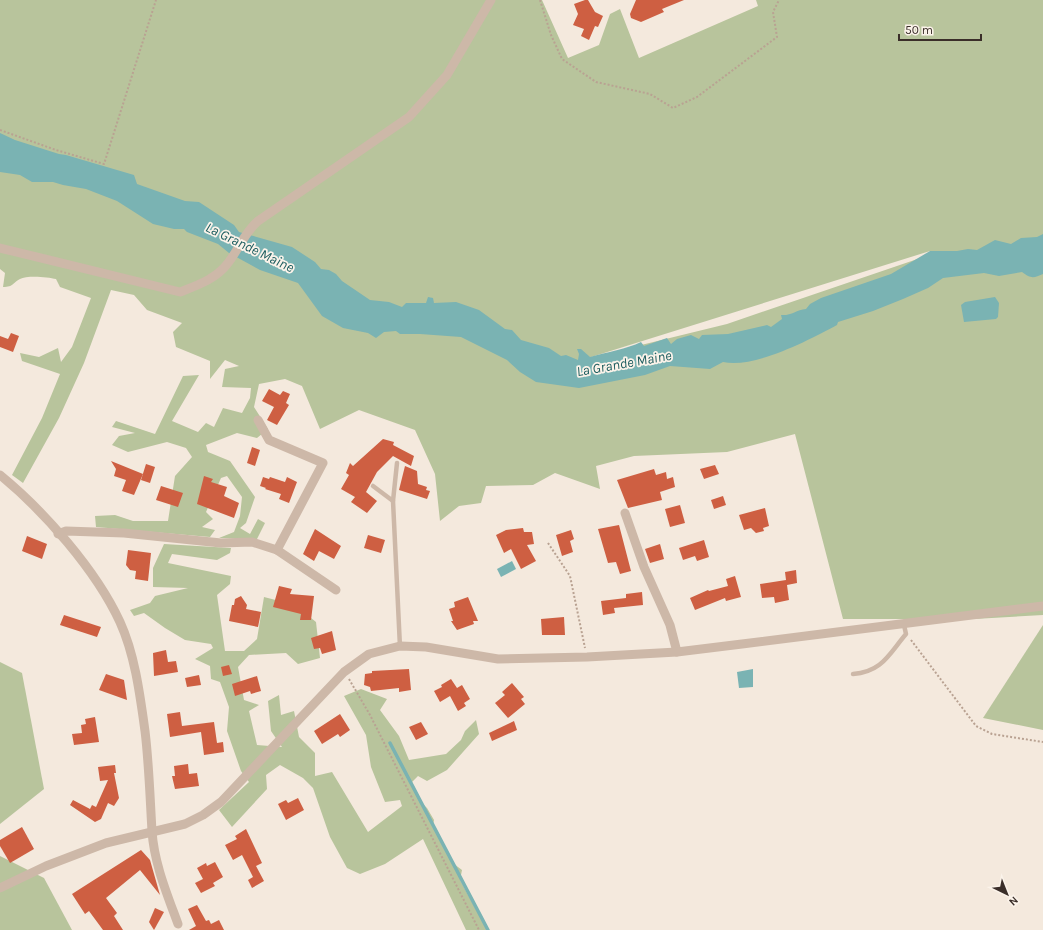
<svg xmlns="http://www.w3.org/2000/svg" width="1043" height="930" font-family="Karla,sans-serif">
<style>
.green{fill:#b8c49c;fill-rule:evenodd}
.water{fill:#7ab3b3}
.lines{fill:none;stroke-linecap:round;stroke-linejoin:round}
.stream{stroke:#7ab3b3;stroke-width:3.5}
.building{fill:#ce5f42}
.path{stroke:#b9a292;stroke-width:2;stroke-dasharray:2 2;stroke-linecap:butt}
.lane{stroke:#cdb8a8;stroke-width:4.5}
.street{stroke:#cdb8a8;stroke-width:9}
.labels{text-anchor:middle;stroke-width:3.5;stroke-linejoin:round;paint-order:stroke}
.water-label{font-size:14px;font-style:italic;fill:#1b5c5e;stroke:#fbf3ea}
</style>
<rect width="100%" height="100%" fill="#f4e9dd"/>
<g class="green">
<path d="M0,0h542l26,58 31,-13 11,-31 10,-5 19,49 119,-52 -2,-6h287v615l-69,4h-131l-48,-185 -68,18 -93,4 -38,10 4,23 -45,-16 -22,12 -47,1 -5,17 -22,3 -19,15 -5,-47 -20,-44 -56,-20 -39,19 -18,-43 -17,-7 -26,5 -5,23 14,22 -11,9 -20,-5 -31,12 2,7 22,9 25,36 -9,26 -6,5 10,6 8,-15 7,4 -8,16 -38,-1 15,-6 6,-16 2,-19 -15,-21 -6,2 -15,34 7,7 -11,8 13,3 -5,7 -114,-10 -1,-11 20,-1 18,6h35l7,-45 17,-19 -6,-9 -19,-6 -39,10 -16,-7 7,-9 16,-3 -23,-6 4,-6 39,13 28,-58 16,-1 -27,46 26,11 8,-9 8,4 9,-19 19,5 8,-15 1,-10 -29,-1 3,-18 14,-3 -14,-6 -15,19v-18l-34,-14 -3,-15 9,-9 -35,-13 -13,-15 -23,-5 -27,73 -25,55 -36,65 -11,-8 30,-57 18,-44 -38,-13 -2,-8 19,4 19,-9 3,14 11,-15 19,-49 -31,-11 -4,-8c-8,-2 -29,-4 -36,0 -8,4 -6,8 -17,8l2,-14 -5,-4zM930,251l8,1 -211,72 -139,34z"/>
<path d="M164,544l67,4 -1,5 -13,7 -45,-6 -4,9 63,13 -1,8 -13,11 8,56h19l13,-12 7,-42 31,8 21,17 4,36 -22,6 -12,-11 -37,2 -11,12 6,33 15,5 -10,6 8,34 25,2 -11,-16 -3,-30 11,-6 2,20 13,-4 5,26 16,16v23l17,-4 36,60 34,-26 -2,-6 -15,2 -14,-35 -5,-32 -22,-39 17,-7 26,10 -7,11 19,26 10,24 37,-6 15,-14 4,-9 11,-11 3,14 -32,36 -20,11 -9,-5 -6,6 8,19 7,7 7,12 -1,6 21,38 8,6 -2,10 27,50h-21l-43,-91 -38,25 -25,10 -13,-6 -17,-31 -17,-49 -10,-10 -23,-13 -14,10 1,14 -35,38 -13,-17 30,-28 -8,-11 -14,-40 2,-24 -9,-25 -9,-3 -1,-13 -15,-7 18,-11 -2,-4 -26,-4 -20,-12 -21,-15 -10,3 -4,-6 20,-7 5,-7 33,-8 -35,-1v-19z"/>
<path d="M1043,625v105l-60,-12z"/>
<path d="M0,662l22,11 22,116 -44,35z"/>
<path d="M0,856l44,22 28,52h-72z"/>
</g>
<g class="water">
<path d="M0,133l15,7 44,14 7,1 68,20 3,9 48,17 14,1 35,23 5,7 53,15 23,15 6,7 8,1 7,4 6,7 28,19 19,2 13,5 4,-4h20l2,-6 5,1 1,5 22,-1 23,8 26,19 7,1 9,10 28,8 12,8 5,-1 12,5 1,-6 -2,-5h4l9,8c17,-5 37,-8 51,-15l3,4 23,-8 4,6 6,-5 14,-4 8,4 3,-4 26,-1 39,-9 4,2 11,-8 -1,-4c10,1 15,-5 25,-6l4,-5 11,-6 70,-24 39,-23h27l11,-2 9,1 18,-10 16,4 10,-6 16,-1 6,-3v40c-9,4 -12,5 -21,-2l-23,4 -15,-3 -41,5 -15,10 -25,11 -30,12 -35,11 -1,3c-28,15 -83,44 -114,37l-13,7 -40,-3 -25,9 -66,13 -43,-6 -16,-10 -13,-12 -46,-23 -41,-3h-20l-4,-3 -12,1 -8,6 -8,-5 -25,-5 -21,-12 -24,-33 -38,-13 -31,-17 -11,-9 -31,-12 -3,-3h-10l-21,-5 -36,-23 -31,-12 -23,-4 -10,-3h-21l-12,-7 -20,-3z"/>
<path d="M995,297l4,6 -1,14 -2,2 -32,3 -3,-17 4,-3z"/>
<path d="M512,561l4,8 -15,8 -4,-8z"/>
<path d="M753,669v18l-14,1 -2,-16z"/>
</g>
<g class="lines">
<path class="stream" d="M390,743l98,187"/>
</g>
<g class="building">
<path d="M585,0h3l7,12 8,4 -5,11 -3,-1 -6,14 -8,-4 3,-7 -11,-4 5,-11 -4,-10z"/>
<path d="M636,0h48l-22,9 2,3 -23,10 -10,-4 -1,-4z"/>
<path d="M11,333l8,3 -6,16 -13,-5v-11l8,3z"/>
<path d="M269,389l11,6 3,-4 7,3 -4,9 3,2 -12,20 -10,-5 7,-13 -12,-6z"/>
<path d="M383,439l11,3 -1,3 21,11 -3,10 -18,-10 -16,16 -11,20 11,9 -10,12 -16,-11 4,-5 -14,-8 8,-14 -3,-2 4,-10 3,3z"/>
<path d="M252,447l8,3 -5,16 -8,-3z"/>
<path d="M111,461l32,13 -9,21 -12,-4 4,-11 -12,-4 2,-7z"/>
<path d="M146,464l9,3 -5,16 -9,-3z"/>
<path d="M715,465l4,9 -15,5 -4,-10z"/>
<path d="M405,466l12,5 1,13 9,3 -1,3 4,1 -3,8 -28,-9z"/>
<path d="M654,469l2,6 10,-3 1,7 6,-2 2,10 -15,5 2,8 -34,8 -11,-28z"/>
<path d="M204,476l9,3 -2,3 16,5 -3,9 15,7 -5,15 -37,-14z"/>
<path d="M263,477l6,2 1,-2 15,5 2,-5 10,5 -8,21 -10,-4 2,-5 -16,-5 1,-1 -6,-2z"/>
<path d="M161,486l22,7 -5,14 -22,-7z"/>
<path d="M723,496l3,9 -12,4 -3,-9z"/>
<path d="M680,505l5,18 -15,4 -5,-18z"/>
<path d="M765,508l4,18 -6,2 1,3 -8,2 -5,-5 -7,2 -5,-15z"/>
<path d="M619,525l12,46 -11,3 -4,-12 -8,1 -10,-34z"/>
<path d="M523,528l1,4h8l2,12 -7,1 9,16 -15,8 -10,-20 -7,4 -8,-18 10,-5z"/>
<path d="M315,529l26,17 -7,13 -15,-8 -5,10 -11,-7z"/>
<path d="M571,530l3,9 -4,2 3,11 -11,4 -6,-21z"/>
<path d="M368,535l17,5 -4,13 -17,-5z"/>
<path d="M27,536l20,8 -5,15 -20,-8z"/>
<path d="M704,540l5,17 -12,4 -2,-5 -12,4 -4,-12z"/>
<path d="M660,544l4,15 -14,4 -5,-14z"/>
<path d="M128,550l23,3 -3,28 -13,-2 1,-8 -6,-1 -4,-5z"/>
<path d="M796,570l1,13 -10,2 2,15 -14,3 -1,-6 -12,1 -2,-14 26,-4 -1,-8z"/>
<path d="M735,576l6,21 -15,4 -1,-3 -30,12 -5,-12 18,-8 1,1 19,-5 -2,-7z"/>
<path d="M279,586l13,3 -2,5 24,2 -3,24h-11l1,-6 -28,-7z"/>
<path d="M642,592l1,13 -29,3 1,5 -12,2 -2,-14 25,-3v-4z"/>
<path d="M241,596l6,9 -1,4 15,3 -3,15 -29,-6 3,-16h2l1,-6z"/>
<path d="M468,597l10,24h-5l1,3 -17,6 -6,-9h2l-4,-12 6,-2 -1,-5z"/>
<path d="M64,615l37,12 -4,10 -37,-12z"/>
<path d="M564,617l1,18h-23l-1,-16z"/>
<path d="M332,631l4,19 -14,4 -2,-6 -6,1 -3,-11z"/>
<path d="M166,650l2,12 8,-1 2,11 -24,4 -1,-23z"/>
<path d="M229,665l3,9 -9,2 -2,-9z"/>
<path d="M409,669l2,21 -12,2v-4l-28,3 -1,-4 -6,-2 1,-11 7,-1v-2z"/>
<path d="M106,674l18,6 3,20 -28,-10z"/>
<path d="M199,675l2,10 -14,2 -2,-9z"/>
<path d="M257,676l4,15 -10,3 -1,-3 -15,5 -3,-12z"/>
<path d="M451,679l6,9 5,-3 8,14 -6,4 2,3 -8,5 -8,-15 -10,6 -6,-11 8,-4 -1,-2z"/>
<path d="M512,683l12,14 -3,2 4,5 -17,14 -13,-15 10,-8 -3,-3z"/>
<path d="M180,712l2,14 32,-4 3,21 6,-1 1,10 -20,3 -3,-23 -31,5 -3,-23z"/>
<path d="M340,714l10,16 -10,7 -2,-3 -16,10 -8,-13z"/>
<path d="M95,717l4,25 -25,3 -2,-11 10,-1 -1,-8 5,-1 -1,-5z"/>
<path d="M514,721l3,9 -25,11 -3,-8z"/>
<path d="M421,722l7,12 -12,6 -7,-13z"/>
<path d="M188,764l1,10 8,-1 2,13 -24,3 -3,-13h3l-1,-10z"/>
<path d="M115,765l1,8h-2l5,25 -5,8 -6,-3 -7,16 -6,3 -25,-17 3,-5 17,9 2,-4 4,2 12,-27 -8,1 -2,-14z"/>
<path d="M298,798l6,12 -18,10 -8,-16 8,-4 2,3z"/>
<path d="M22,827l12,22 -24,14 -10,-17v-6z"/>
<path d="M246,829l16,34 -6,3 8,15 -12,7 -4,-8 5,-3 -11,-22 -9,5 -8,-15 12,-6 -2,-3z"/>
<path d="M141,850l9,10 10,35 -20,-25 -34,28 11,15 -3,3 9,14h-20l-14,-19 -4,3 -13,-20z"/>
<path d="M215,862l8,15 -10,6 2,3 -14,7 -6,-10 8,-4 -6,-11 9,-5 1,3z"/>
<path d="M197,905l9,16 3,-1 2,4 8,-4 5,10h-35l7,-4 -8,-17z"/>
<path d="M155,908l9,4 -10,18 -5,-8z"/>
</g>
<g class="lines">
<g class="path">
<path d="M540,0l11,35 11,24 34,23 54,12 23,14 24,-11 80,-60 -4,-25 6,-12"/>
<path d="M0,130l56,20 48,14 52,-164"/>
<path d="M548,543l22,33 15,72"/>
<path d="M911,640l65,86 16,8 51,8"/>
<path d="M349,679l21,36 109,215"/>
</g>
<g class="lane">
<path d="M397,463l-4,38 7,146"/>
<path d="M373,486l20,15"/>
<path d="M853,674c29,-2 36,-20 53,-40l-2,-9"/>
</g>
<g class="street">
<path d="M0,248l180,44c18,-7 36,-13 48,-29 11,-14 16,-30 30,-42l151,-104 38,-42 44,-75"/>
<path d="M258,420l11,20 54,23 -46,87 59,40"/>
<path d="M0,475c44,36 96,95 120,147 15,33 20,73 25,109 4,33 5,67 7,100 2,32 15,63 26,93"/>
<path d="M625,513l19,54 26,58 7,27"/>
<path d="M58,534l8,-3 58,2 97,10 31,-1 25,8"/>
<path d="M0,888l46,-22 60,-23 79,-19 18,-9 18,-13 123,-130 25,-18 31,-8 26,1 72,12 89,-2 90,-5 65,-8 301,-38"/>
</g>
</g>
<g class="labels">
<g class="water-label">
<text transform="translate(250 247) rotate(26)" y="5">La Grande Maine</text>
<text transform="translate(624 363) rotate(-10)" y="5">La Grande Maine</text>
</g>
</g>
<g transform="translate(1007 894) rotate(137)" stroke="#fbf3ea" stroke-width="3" paint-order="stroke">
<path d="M0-3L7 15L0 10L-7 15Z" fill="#3a2e29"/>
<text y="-6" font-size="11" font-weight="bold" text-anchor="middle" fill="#3a2e29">N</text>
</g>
<path d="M899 34v6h82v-6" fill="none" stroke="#3a2e29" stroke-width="2"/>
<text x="905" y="34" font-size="12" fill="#3a2e29" stroke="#fbf3ea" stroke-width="3" paint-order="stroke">50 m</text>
</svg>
